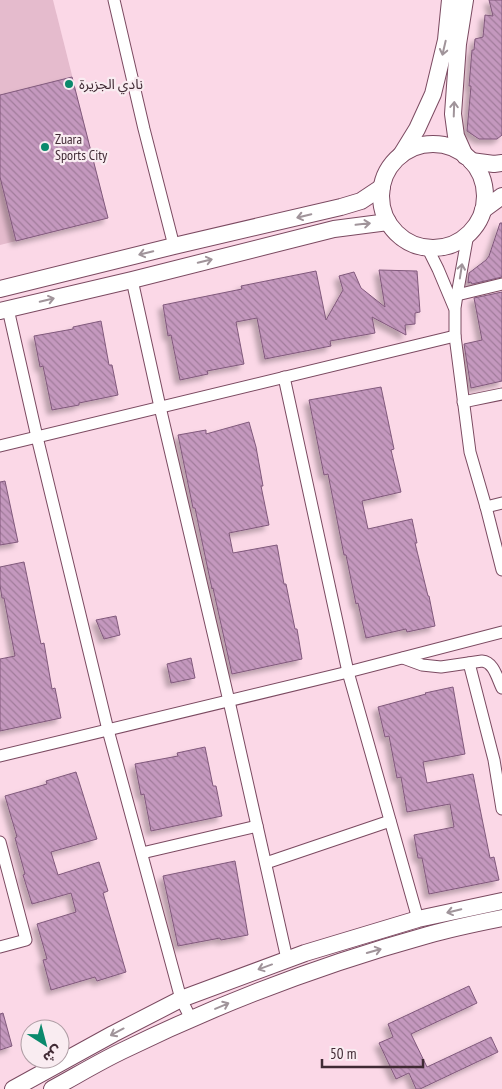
<svg xmlns="http://www.w3.org/2000/svg" width="502" height="1089" font-family="'PT Sans Narrow','Noto Sans Arabic',sans-serif">
<style>
.park{fill:#e5bbcd}
.building{fill:url(#building-back-hatch);stroke:#81597c;filter:url(#shadow)}
.lines{fill:none;stroke-linecap:round;stroke-linejoin:round}
.street-casing{stroke:#7b4a61;stroke-width:13}
.secondary-casing{stroke:#7b4a61;stroke-width:18}
.street{stroke:#fff;stroke-width:11}
.secondary{stroke:#fff;stroke-width:16}
.oneway{stroke:#a0949a}
.poi-dot{fill:#0a896c;stroke:#f9ecf1;stroke-width:2}
.labels{text-anchor:middle;stroke-width:4.5;stroke-linejoin:round;paint-order:stroke}
.poi-label{font-size:14px;fill:#402a34;stroke:#f9ecf1;text-anchor:start}
</style>
<defs>
<pattern id="building-back-hatch" width="6" height="6" patternUnits="userSpaceOnUse" patternTransform="scale(1.25)"><rect width="6" height="6" fill="#c498be"/><path d="M-1 5l2 2M0 0l6 6M5-1l2 2" fill="none" stroke="#a17c9b"/></pattern>
<filter id="shadow"><feDropShadow dx="-4.5" dy="4.5" stdDeviation="2.5" flood-color="#0004"/></filter>
</defs>
<rect width="100%" height="100%" fill="#fbd8e7"/>
<path class="park" d="M0,0h53l55,218 -108,27z"/>
<g class="building">
<path d="M489,0h13v135l-5,4h-18l-12,-8 4,-45h-2l3,-36h2l1,-11 8,-2 2,-22 8,1z"/>
<path d="M72,77l36,141 -92,23 -16,-64v-82z"/>
<path d="M500,223h2v54l-30,7 -1,-2 -3,1 1,-10 17,-13 3,-4z"/>
<path d="M379,270l38,1 3,41 -5,1v11l-10,1 1,10 -34,-18 3,16 -45,8 1,5 -66,13 -8,-41 -21,4 8,42 -37,7 1,3 -28,6 -9,-45 -3,1 -5,-31 79,-16 -1,-3 75,-15 10,49 17,-30 -4,-14 15,-4 7,16 24,19z"/>
<path d="M502,292v89l-31,7 -7,-44 18,-4 -8,-42z"/>
<path d="M101,321l8,44h3l6,30 -39,8v2l-27,5 -9,-44 -3,1 -6,-31 39,-7v-2z"/>
<path d="M381,387l13,62 -3,1 10,42 -39,9 6,28 44,-10 5,24h-2l13,53h1l6,30 -28,6 -1,-3 -40,9 -8,-35 -2,1 -10,-49h-2l-16,-81 -4,1 -15,-75z"/>
<path d="M249,422l7,25 7,39h-2l8,39 -40,8 4,20 44,-8 7,39h2l9,45h2l5,30 -70,15 -19,-86 -1,1 -17,-81h-2l-15,-73 28,-5v4z"/>
<path d="M5,481l13,61 -18,3v-63z"/>
<path d="M24,562l17,82 3,-1 8,46 3,-1 6,30 -61,13v-72l15,-3 -11,-58h-2l-2,-13v-18z"/>
<path d="M116,616l4,19 -16,4 -8,-19z"/>
<path d="M191,658l4,20 -24,5 -4,-19z"/>
<path d="M453,687l12,67 -42,8 4,21 46,-9 17,84 4,-1 5,23 -70,14 -7,-36h-4l-4,-23 40,-8 -4,-23 -43,8 -6,-35 -4,1 -8,-42 -4,1 -7,-30 48,-13 -1,-1z"/>
<path d="M205,747l8,39h3l6,30 -71,15 -7,-37 -3,1 -6,-31 43,-8 -1,-3z"/>
<path d="M76,772l21,67 -46,13 7,23 41,-13 9,29 -5,2 23,79 -29,9 -2,-4 -44,13 -8,-30 4,-1 -10,-35 39,-12 -5,-19 -39,11 -9,-29 2,-1 -10,-36 2,-1 -12,-41 42,-12 -1,-3z"/>
<path d="M235,861l13,74 -27,5 -1,-2 -42,8 -15,-70z"/>
<path d="M469,986l8,17 -66,31 16,33 64,-30 7,15 -78,37h-4l-7,-16 -13,6 -17,-36 14,-6 -5,-13z"/>
<path d="M3,1013l9,33 -12,4v-36z"/>
</g>
<g class="lines">
<defs>
<g id="street">
<path d="M114,0l30,129 30,117"/>
<path d="M468,234l-11,61 -2,13v28l15,116 16,55 16,63"/>
<path d="M427,247l11,22 16,38"/>
<path d="M132,280l28,127 69,294 58,258"/>
<path d="M450,295h7l45,-11"/>
<path d="M8,309l29,128 71,293 73,269 10,20"/>
<path d="M284,377l64,295 70,247"/>
<path d="M463,402l39,-8"/>
<path d="M0,446l455,-110"/>
<path d="M486,507l16,-4"/>
<path d="M403,658l19,7 19,2 41,-6c12,1 15,17 20,27"/>
<path d="M469,663l25,97 8,49"/>
<path d="M0,756l348,-84 154,-40"/>
<path d="M0,842l26,98 -26,7"/>
<path d="M142,853l115,-27"/>
<path d="M266,863l124,-42"/>
</g>
<g id="secondary">
<path d="M465,0l-7,44 -5,70 3,22 9,20"/>
<circle cx="433" cy="196" r="52"/>
<path d="M401,155l16,-26 16,-35 13,-54 4,-40"/>
<path d="M471,161l23,3 8,-1"/>
<path d="M483,210l19,-14"/>
<path d="M0,289l174,-43 167,-39 20,-6 21,-14"/>
<path d="M0,311l132,-31 202,-51 54,-7"/>
<path d="M13,1089l100,-55 68,-35 124,-46 113,-34 84,-18"/>
<path d="M52,1089c24,-13 47,-27 70,-38 98,-48 201,-87 306,-116 24,-7 49,-12 74,-17"/>
</g>
</defs>
<use href="#street" class="street-casing"/>
<use href="#secondary" class="secondary-casing"/>
<use href="#street" class="street"/>
<use href="#secondary" class="secondary"/>
</g>
<defs><path id="oneway-shaft" d="M-6 0H5M1.5-3L5.5 0L1.5 3" fill="none" stroke-width="1.6" stroke-linecap="round" stroke-linejoin="round" transform="scale(1.25)"/></defs>
<g class="oneway">
<use href="#oneway-shaft" transform="translate(444 48) rotate(103)"/>
<use href="#oneway-shaft" transform="translate(454 109) rotate(-88)"/>
<use href="#oneway-shaft" transform="translate(304 216) rotate(167)"/>
<use href="#oneway-shaft" transform="translate(363 224) rotate(-6)"/>
<use href="#oneway-shaft" transform="translate(146 253) rotate(166)"/>
<use href="#oneway-shaft" transform="translate(205 261) rotate(-14)"/>
<use href="#oneway-shaft" transform="translate(461 271) rotate(-81)"/>
<use href="#oneway-shaft" transform="translate(47 300) rotate(-13)"/>
<use href="#oneway-shaft" transform="translate(454 911) rotate(167)"/>
<use href="#oneway-shaft" transform="translate(374 951) rotate(-16)"/>
<use href="#oneway-shaft" transform="translate(265 967) rotate(160)"/>
<use href="#oneway-shaft" transform="translate(222 1006) rotate(-23)"/>
<use href="#oneway-shaft" transform="translate(117 1032) rotate(152)"/>
</g>
<g class="poi-dot">
<circle cx="69" cy="84" r="5"/>
<circle cx="45" cy="147" r="5"/>
</g>
<g class="labels">
<g class="poi-label">
<text x="79" y="89">نادي الجزيرة</text>
<text x="55" y="144">Zuara<tspan x="55" dy="16">Sports City</tspan></text>
</g>
</g>
<g transform="translate(45 1044) rotate(144)"><circle r="24" fill="#f9ecf1" stroke="#af9ea5"/>
<path d="M0-4L9 19L0 12L-9 19Z" fill="#0a896c"/>
<text y="-8" font-size="14" font-weight="bold" text-anchor="middle" fill="#402a34">ش</text>
</g>
<path d="M322 1059v8h101v-8" fill="none" stroke="#402a34" stroke-width="2.5"/>
<text x="330" y="1059" font-size="15" fill="#402a34" stroke="#f9ecf1" stroke-width="4" paint-order="stroke">50 m</text>
</svg>
